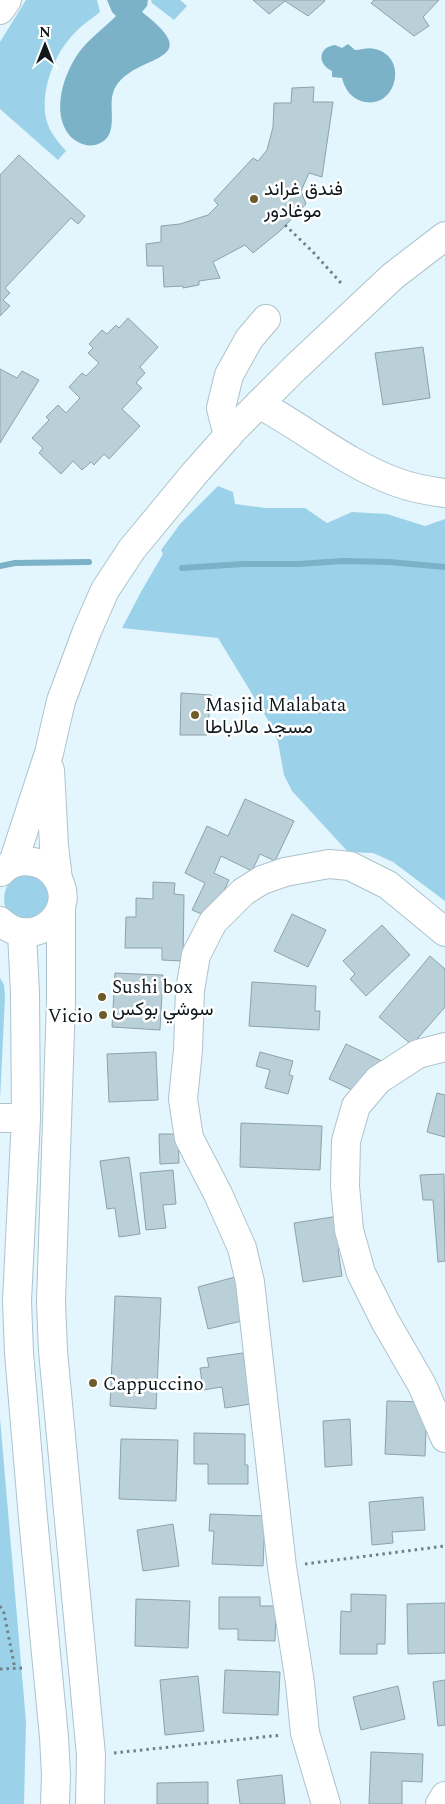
<svg xmlns="http://www.w3.org/2000/svg" width="445" height="1804" font-family="Spectral,Vazirmatn,serif">
<style>
.green{fill:#9cd2e9}
.water{fill:#7cb2c8}
.lines{fill:none;stroke-linecap:round;stroke-linejoin:round}
.stream{stroke:#7cb2c8;stroke-width:6}
.building{fill:#bad0d9;stroke:#8da2ab}
.minor-casing{stroke:#adc3cc;stroke-width:30}
.major-casing{stroke:#adc3cc;stroke-width:30}
.path{stroke:#727f84;stroke-width:3;stroke-dasharray:2.5 4;stroke-linecap:butt}
.minor{stroke:#fff;stroke-width:28}
.major{stroke:#fff;stroke-width:28}
.poi-dot{fill:#6b5c29;stroke:#fff;stroke-width:2}
.labels{text-anchor:middle;stroke-width:5;stroke-linejoin:round;paint-order:stroke}
.poi-label{font-size:19px;fill:#10181b;stroke:#fff;text-anchor:start}
</style>
<rect width="100%" height="100%" fill="#e3f5fd"/>
<g class="green">
<path d="M26,0h71l3,12c-10,8 -21,15 -29,25 -19,21 -33,61 -23,88 4,10 11,18 18,26l-8,9 -58,-51v-67z"/>
<path d="M151,0h29l7,6 -13,14 -22,-17z"/>
<path d="M218,486l15,6 2,12 31,4h39l22,15 25,-11 35,2 38,12 20,-7v382l-52,-39 -20,-9 -25,-1 -56,-61 -8,-16 -6,-33 -7,-17 -53,-87 -96,-10 20,-38 21,-36 -2,-4 19,-26z"/>
<path d="M29,874l12,4 10,15 -4,18 -21,11 -20,-12c-6,-19 3,-35 23,-36z"/>
<path d="M0,978l4,7 1,12 -5,103z"/>
<path d="M0,1418l26,304 -2,82h-24z"/>
</g>
<g class="water">
<path d="M107,0h41l-1,6 -5,6c71,55 -15,39 -29,81 -5,16 7,43 -15,51 -10,4 -21,-1 -28,-8 -20,-23 -6,-64 10,-85 10,-13 24,-23 36,-35l-4,-4z"/>
<path d="M348,44l7,6c7,0 13,-3 20,-1 35,8 21,63 -14,52 -11,-4 -16,-12 -19,-23l-10,-1v-6c-15,-7 -14,-24 3,-26l7,3z"/>
</g>
<g class="lines">
<g class="stream">
<path d="M0,566l15,-3 74,-1"/>
<path d="M182,568l61,-4h55l45,-3 46,1 56,5"/>
</g>
</g>
<g class="building">
<path d="M253,0h71l1,1 -17,15 -23,-15 -16,13z"/>
<path d="M374,0h65l-16,17 6,9 -15,10 -43,-33z"/>
<path d="M314,87l-1,15h20l-11,75 -13,-4 -8,18 5,13 -26,27 -27,22 -8,-8 -32,17 7,16 -21,3v4l-16,3v-2l-19,1 -1,-21h-16l-1,-22 15,-2v-16l19,-2 28,-9 10,-10 -4,-5 39,-42 5,3 9,-11 6,-23 1,-24h17l1,-15z"/>
<path d="M19,155l66,61 -7,8 -7,-6 -66,70 5,5 -7,7 7,6 -10,10v-141z"/>
<path d="M128,318l30,29 -18,20 5,6 -9,10 6,5 -20,21 18,17 -31,33 -5,-5 -10,11 -3,-3 -9,8 -9,-9 -12,13 -22,-21 4,-5 -11,-10 17,-18 -3,-3 12,-12 8,8 14,-15 -11,-11 13,-14 4,3 13,-13 -11,-10 5,-5 -4,-4 13,-14 5,4 9,-9 3,3z"/>
<path d="M423,347l7,51 -47,7 -8,-52z"/>
<path d="M0,369l17,9 5,-7 17,9 -39,63z"/>
<path d="M181,693l30,2 -4,40h-27z"/>
<path d="M245,799l49,22 -19,40 -15,-7 -8,17 -31,-15 -7,17 15,7 -18,38 -19,-8 13,-27 -20,-10 22,-47 21,10z"/>
<path d="M153,882l22,1 -1,11 10,1 -1,66 -21,-1v-12h-37l1,-31h10v-19l17,1z"/>
<path d="M292,914l34,16 -18,37 -34,-16z"/>
<path d="M382,925l28,30 -44,41 -16,-17 5,-5 -12,-13z"/>
<path d="M430,956l15,13v38l-33,38 -33,-28z"/>
<path d="M115,973l48,2 -3,55 -48,-3z"/>
<path d="M252,982l64,4 -1,25h5l-1,19 -70,-4z"/>
<path d="M346,1044l36,17 -17,35 -36,-17z"/>
<path d="M156,1052l2,48 -49,2 -2,-48z"/>
<path d="M260,1052l33,9 -4,14 4,1 -5,18 -23,-6 5,-18 -14,-4z"/>
<path d="M437,1093l8,2v42l-18,-5z"/>
<path d="M241,1123l81,3 -2,44 -80,-3z"/>
<path d="M159,1134h19l1,29 -19,1z"/>
<path d="M129,1157l11,77 -21,3 -4,-29 -8,1 -7,-48z"/>
<path d="M173,1170l3,34 -13,1 3,23 -20,2 -6,-57z"/>
<path d="M444,1174l1,87 -7,1 -5,-62h-10l-3,-25z"/>
<path d="M345,1215l5,32 -12,2 4,27 -39,6 -9,-59z"/>
<path d="M235,1277l11,43 -38,9 -10,-42z"/>
<path d="M115,1296l46,2 -5,111 -46,-3z"/>
<path d="M243,1353l8,51 -26,4 -3,-21 -19,3 -3,-22 9,-1 -2,-9z"/>
<path d="M387,1401l40,1 -2,54 -40,-2z"/>
<path d="M350,1419l2,46 -27,2 -2,-46z"/>
<path d="M194,1433l51,1v31h3v19h-40v-20h-14z"/>
<path d="M121,1439l57,1 -2,61 -57,-2z"/>
<path d="M423,1497l2,33 -33,2 1,11 -21,2 -3,-43z"/>
<path d="M210,1514l55,2 -2,50 -51,-2 2,-33h-5z"/>
<path d="M173,1524l6,42 -36,5 -6,-41z"/>
<path d="M351,1594l35,1 -1,49h-8v10h-37l1,-43 10,1z"/>
<path d="M219,1597h41v9h16l-1,35 -37,-1v-11h-19z"/>
<path d="M136,1599l54,2 -2,47 -53,-2z"/>
<path d="M445,1603v50l-37,1 -1,-50z"/>
<path d="M225,1670l55,2 -2,43 -55,-2z"/>
<path d="M198,1676l6,55 -39,4 -5,-55z"/>
<path d="M445,1680v45l-7,1 -5,-44z"/>
<path d="M398,1686l7,33 -44,11 -8,-33z"/>
<path d="M371,1752l52,2 -1,28 -20,-1v23h-33z"/>
<path d="M282,1775l3,29h-45l-3,-24z"/>
<path d="M208,1782v22h-51v-21z"/>
</g>
<g class="lines">
<defs>
<g id="minor">
<path d="M0,10l7,-10"/>
<path d="M259,404c46,25 88,60 137,78 16,6 33,9 49,11"/>
<path d="M228,436l-7,-28 8,-33 20,-36 17,-20"/>
<path d="M61,910v91l-10,301 2,49 38,404 -1,49"/>
<path d="M22,933l3,60 1,125 -9,183 2,52 14,165 21,219 2,38 -1,29"/>
<path d="M445,1047l-27,7 -40,26 -22,26 -10,35 -1,45 4,44 12,43 24,48 37,64 23,53"/>
<path d="M0,1118h26"/>
<path d="M326,1804l-21,-71 -5,-50 -18,-116 -32,-285 -8,-34 -24,-54 -29,-56 -6,-39 5,-49 2,-60 6,-35 17,-33 30,-30 19,-12 23,-8 44,-8 21,2 38,19 57,47"/>
<path d="M440,1804l5,-8"/>
</g>
<g id="major">
<path d="M50,770l4,76 4,33"/>
<path d="M13,863l36,-110 12,-52 26,-70 18,-41 27,-41 62,-75 39,-44 61,-61 99,-93 52,-40"/>
<path d="M0,921c34,33 84,-13 53,-48 -5,-6 -12,-10 -20,-11 -12,-2 -24,1 -32,10"/>
</g>
</defs>
<use href="#minor" class="minor-casing"/>
<use href="#major" class="major-casing"/>
<g class="path">
<path d="M285,225l28,27 28,31"/>
<path d="M305,1564l140,-18"/>
<path d="M0,1606l4,7 11,56"/>
<path d="M0,1669l24,-1"/>
<path d="M114,1753l168,-18"/>
</g>
<use href="#minor" class="minor"/>
<use href="#major" class="major"/>
</g>
<g class="poi-dot">
<circle cx="254" cy="199" r="5"/>
<circle cx="195" cy="715" r="5"/>
<circle cx="102" cy="997" r="5"/>
<circle cx="103" cy="1015" r="5"/>
<circle cx="93" cy="1383" r="5"/>
</g>
<g class="labels">
<g class="poi-label">
<text x="264" y="195">فندق غراند<tspan x="264" dy="22">موغادور</tspan></text>
<text x="205" y="711">Masjid Malabata<tspan x="205" dy="22">مسجد مالاباطا</tspan></text>
<text x="112" y="993">Sushi box<tspan x="112" dy="22">سوشي بوكس</tspan></text>
<text x="93" y="1022" text-anchor="end">Vicio</text>
<text x="103" y="1390">Cappuccino</text>
</g>
</g>
<g transform="translate(45 45)" stroke="#ffffff" stroke-width="4" paint-order="stroke">
<path d="M0-4L9 19L0 12L-9 19Z" fill="#10181b"/>
<text y="-8" font-size="14" font-weight="bold" text-anchor="middle" fill="#10181b">N</text>
</g>
</svg>
